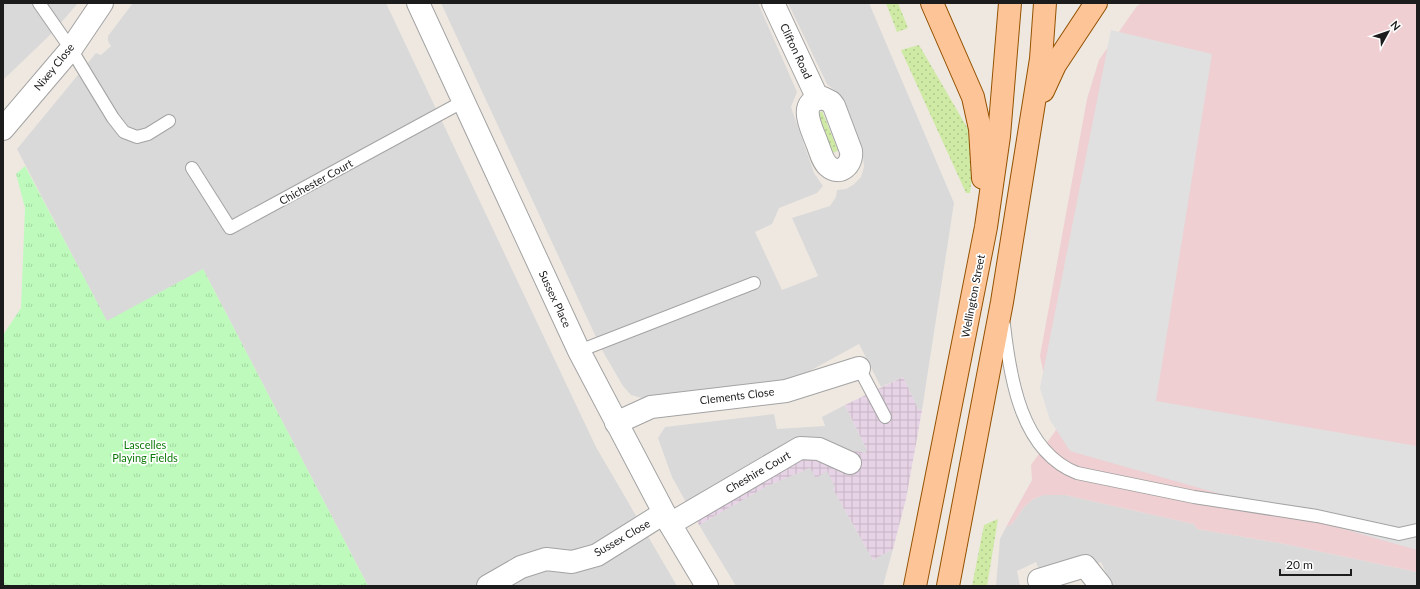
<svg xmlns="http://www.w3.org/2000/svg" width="1420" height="589" font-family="Lato,sans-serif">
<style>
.residential{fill:#dad9d9}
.commercial{fill:#efcfd2}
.industrial{fill:url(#industrial-grid)}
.grass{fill:url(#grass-dots)}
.park{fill:url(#park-tufts)}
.parking{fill:#e0e0e0}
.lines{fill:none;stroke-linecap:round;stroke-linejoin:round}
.service-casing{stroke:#a3a3a3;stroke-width:14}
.minor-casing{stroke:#a3a3a3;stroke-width:24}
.primary-casing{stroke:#945100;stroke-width:24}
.service{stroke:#fff;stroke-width:12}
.minor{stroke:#fff;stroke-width:22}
.primary{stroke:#fdc597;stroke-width:22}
.labels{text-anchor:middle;stroke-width:3.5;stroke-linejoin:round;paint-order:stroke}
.street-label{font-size:11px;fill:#1c1c1c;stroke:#fff}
.park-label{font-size:11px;fill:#0d7b09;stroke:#fff}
</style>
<defs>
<pattern id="industrial-grid" width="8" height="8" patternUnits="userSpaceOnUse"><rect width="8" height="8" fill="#e7d3e6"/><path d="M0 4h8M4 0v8" fill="none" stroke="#c6b5c5"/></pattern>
<pattern id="grass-dots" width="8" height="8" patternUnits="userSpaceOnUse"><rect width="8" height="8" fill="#cfeaa5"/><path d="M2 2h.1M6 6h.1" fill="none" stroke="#b1c88d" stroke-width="1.8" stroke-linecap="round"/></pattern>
<pattern id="park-tufts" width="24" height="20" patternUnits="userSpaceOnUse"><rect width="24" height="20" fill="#befabc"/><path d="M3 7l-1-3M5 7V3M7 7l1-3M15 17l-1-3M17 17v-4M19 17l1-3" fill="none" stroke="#a3d6a1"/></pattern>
</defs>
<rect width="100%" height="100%" fill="#eee8e1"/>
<g class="residential">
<path d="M3,3h75l-26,30 -49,47z"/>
<path d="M133,3h253l210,444 81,139h-309l-165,-317 -96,53 -90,-173 79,-96 5,2 10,-9 -3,-5v-5z"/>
<path d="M441,3h317l39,89 -6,15 23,66 9,13 -6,7 -38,15 -7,16 -17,8 27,58 36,-14 -26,-58 38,-12 6,-9 1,-7 9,-1 7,-4 8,-8 3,-10 -1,-11 -23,-61 -13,-11 -39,-81h81l85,200 -32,207h-4l-15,-33 -22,10 -22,-43 -66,36 -151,18 -11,-3 -8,-9 -21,-36z"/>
<path d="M845,405l21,43v5l-9,-2 -38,-1 -132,54 -15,-27 -14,-39 7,-11 109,-13 3,15 48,-3 -3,-9z"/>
<path d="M810,468l17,3 9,16 -3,2 40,71 20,-11 -10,37h-147l-37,-61 68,-39z"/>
<path d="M1044,495h21l129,29 3,5 83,14 137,29v14h-305l-11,-24 -8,3 -53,8 -4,-11 -19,9 3,15h-24l4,-47 6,-12 6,-3 12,-17 9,-8z"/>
</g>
<path class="commercial" d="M1142,3h275v569l-137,-29 -83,-14 -3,-5 -129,-29h-21l-11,4 -9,8 -12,17 -6,3 26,-47 -1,-15 25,-35 -16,-74 47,-257 12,-39 38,-54z"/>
<path class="industrial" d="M903,377l15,32 4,1 -16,89 -13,50 -20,11 -40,-71 2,-2 -8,-16 -11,7 -6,-10 -43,18 -68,39 -12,-21 132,-54 38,1 9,2v-5l-21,-43z"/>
<g class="grass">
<path d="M886,3h12l10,25 -11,4z"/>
<path d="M919,45l49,84 6,32 -4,32h-4l-65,-143z"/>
<path d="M822,111l16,39 -4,3 -7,-12 -9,-27z"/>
<path d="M998,519l-11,67h-15l12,-61z"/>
</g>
<path class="park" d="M25,166l82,155 96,-52 165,317h-365v-251l18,-27 4,-100 -9,-34z"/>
<path class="parking" d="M1111,30l101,24 -56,347 261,45v104l-347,-99 -20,-31 -10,-32z"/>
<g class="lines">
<defs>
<g id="service">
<path d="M39,3l32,46 42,69 11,14 13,5 11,-3 21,-13"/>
<path d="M192,168l38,60 234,-127"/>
<path d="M1004,325c6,53 17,126 73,148l117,24 123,19 82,18 18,-4"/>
<path d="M579,351l175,-68"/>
<path d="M859,368l26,49"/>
</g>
<g id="minor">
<path d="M418,3l161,348 91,173 37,62"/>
<path d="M773,3l45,96"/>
<path d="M823,98l8,4 3,4 17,45c2,13 -11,26 -23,15 -6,-5 -8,-16 -11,-23 -5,-14 -21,-42 6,-45z"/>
<path d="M3,129l68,-80 31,-46"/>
<path d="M616,423l35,-16 135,-16 73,-23"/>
<path d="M670,524l130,-76 19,1 31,14"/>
<path d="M1039,580l46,-14 16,20"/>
<path d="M488,586l33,-19 25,-8 26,3 25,-7 67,-42"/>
</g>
<g id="primary">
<path d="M932,3l41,94 7,32 3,49"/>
<path d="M1043,91l12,-26 41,-62"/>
<path d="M915,586l71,-359 13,-91 11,-133"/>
<path d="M948,586l54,-284 39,-243 4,-56"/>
</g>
</defs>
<use href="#service" class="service-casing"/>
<use href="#minor" class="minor-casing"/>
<use href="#primary" class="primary-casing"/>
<use href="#service" class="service"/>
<use href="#minor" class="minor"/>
<use href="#primary" class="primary"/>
</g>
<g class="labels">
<g class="street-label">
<text transform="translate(796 51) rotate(65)" y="4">Clifton Road</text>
<text transform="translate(54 67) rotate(-51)" y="4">Nixey Close</text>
<text transform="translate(316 182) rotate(-29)" y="4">Chichester Court</text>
<text transform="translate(973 296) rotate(-79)" y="4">Wellington Street</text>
<text transform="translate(555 299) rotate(65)" y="4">Sussex Place</text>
<text transform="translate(737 396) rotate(-7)" y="4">Clements Close</text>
<text transform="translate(758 472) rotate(-30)" y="4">Cheshire Court</text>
<text transform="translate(622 538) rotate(-30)" y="4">Sussex Close</text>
</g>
<g class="park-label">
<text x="145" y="449">Lascelles<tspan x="145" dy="13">Playing Fields</tspan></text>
</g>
</g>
<rect width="1420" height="589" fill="none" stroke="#1c1c1c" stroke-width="8"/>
<g transform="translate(1388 32) rotate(50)" stroke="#ffffff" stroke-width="3" paint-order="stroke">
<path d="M0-3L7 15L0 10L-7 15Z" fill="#1c1c1c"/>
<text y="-6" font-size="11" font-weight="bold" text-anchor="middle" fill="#1c1c1c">N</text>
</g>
<path d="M1280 569v6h71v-6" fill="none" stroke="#1c1c1c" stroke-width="2"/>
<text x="1286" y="569" font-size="12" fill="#1c1c1c" stroke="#ffffff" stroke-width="3" paint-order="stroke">20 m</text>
</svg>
